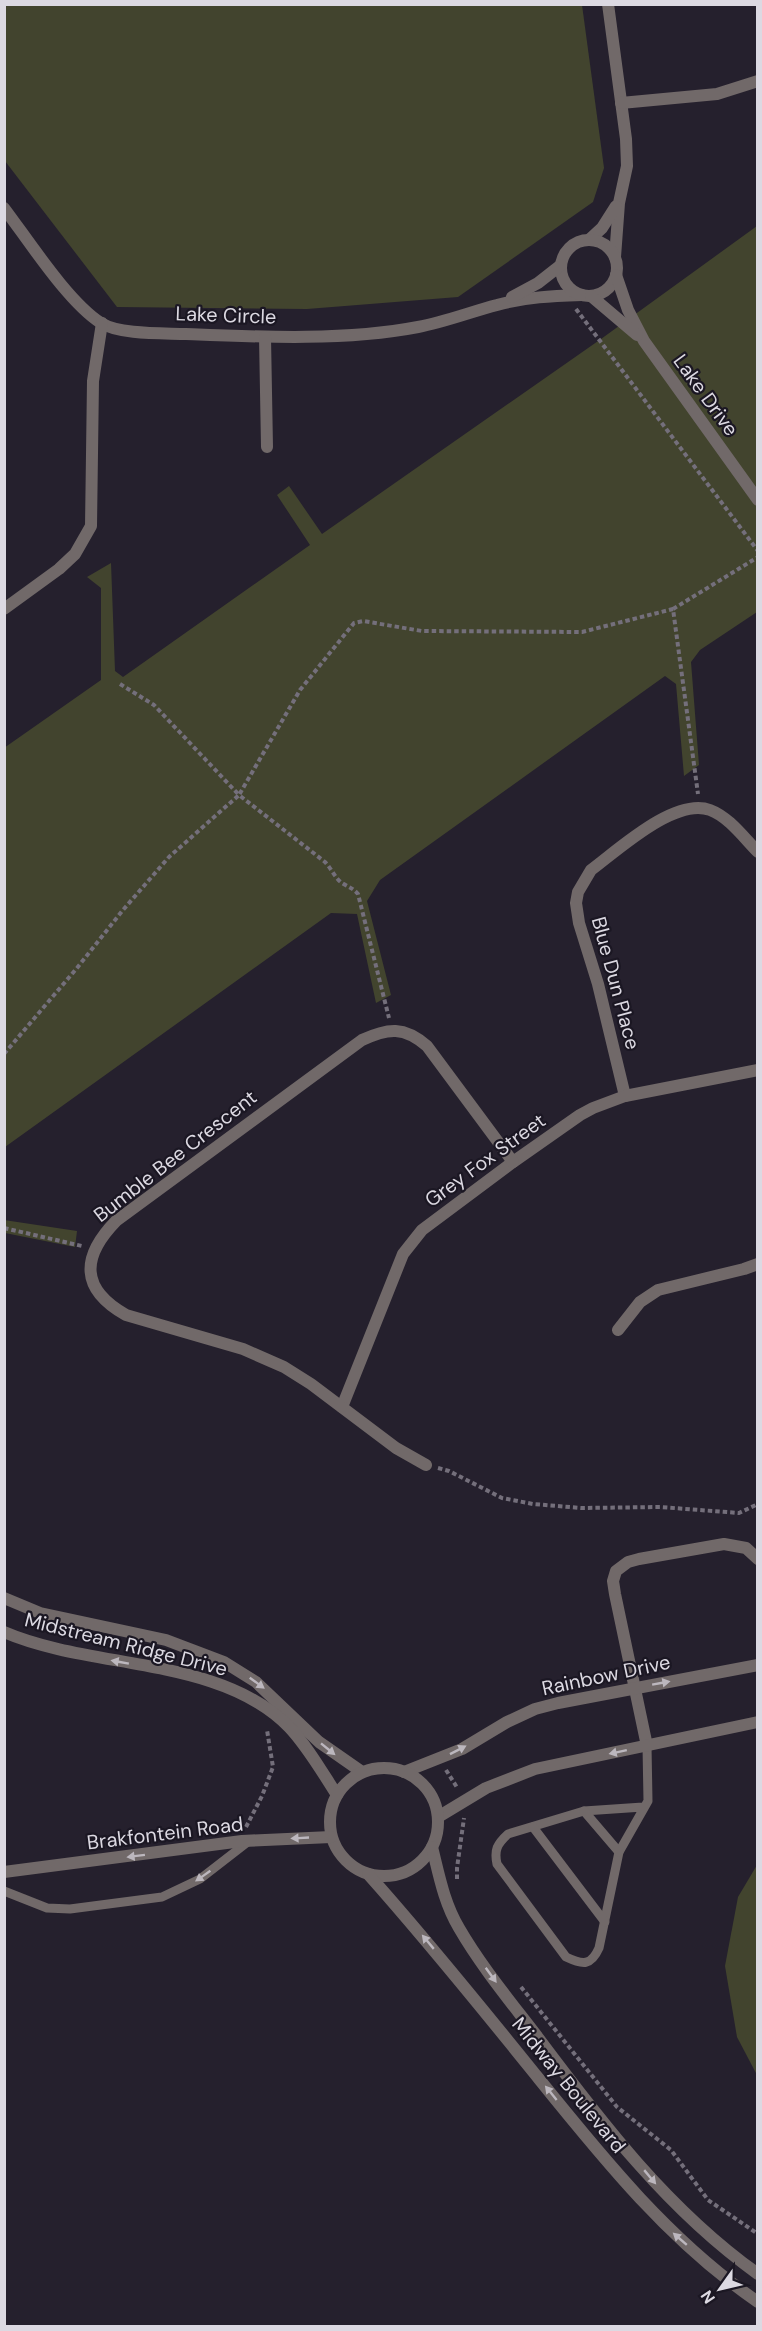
<svg xmlns="http://www.w3.org/2000/svg" width="762" height="2331" font-family="'DM Sans',sans-serif">
<style>
.green{fill:#42442e}
.lines{fill:none;stroke-linecap:round;stroke-linejoin:round}
.path{stroke:#746f7b;stroke-width:4;stroke-dasharray:4.5 3;stroke-linecap:butt}
.service{stroke:#716969;stroke-width:9}
.minor{stroke:#716969;stroke-width:12}
.tertiary{stroke:#716969;stroke-width:12}
.oneway{fill:#bcb7be}
.labels{text-anchor:middle;stroke-width:4.5;stroke-linejoin:round;paint-order:stroke}
.street-label{font-size:20px;fill:#dcd9e2;stroke:#1b1723}
</style>
<rect width="100%" height="100%" fill="#25202d"/>
<g class="green">
<path d="M534,4l48,1 22,163 -11,34 -135,95 -151,12 -190,-2 -112,-146v-156z"/>
<path d="M757,226v386l-57,38 -9,12 8,103 -15,11 -8,-92 -11,-8 -285,204 -13,21 24,94 -15,8 -19,-89 -26,-1 -326,234 -1,-399 97,-68v-92l-14,-11 24,-14 4,108 8,6 187,-132 -33,-50 12,-9 33,48 279,-195z"/>
<path d="M4,1220l73,11 -2,16 -70,-14z"/>
<path d="M757,1865v210l-20,-38 -12,-71 13,-69z"/>
</g>
<g class="lines">
<g class="path">
<path d="M576,309l182,242"/>
<path d="M673,609l85,-52"/>
<path d="M120,684l34,21 85,90 61,-105 54,-67 9,-2 59,10 160,1 91,-23 25,185"/>
<path d="M4,1054l73,-86 46,-58 46,-53 70,-62 86,67c6,6 10,16 17,21 6,4 11,5 16,11l31,124"/>
<path d="M4,1228l78,18"/>
<path d="M438,1468l11,3 53,27 31,6 48,4 79,-1 79,6 19,-9"/>
<path d="M446,1770l12,19"/>
<path d="M246,1827l16,-31 11,-29 -6,-37"/>
<path d="M457,1879v-11l7,-50"/>
<path d="M521,1987l96,120 54,43 37,50 50,34"/>
</g>
<g class="service">
<path d="M643,1807l-59,4 -76,23c-11,10 -14,16 -11,30l69,93c17,8 25,9 33,-9l20,-96 29,-51 -1,-55"/>
<path d="M584,1811l35,41"/>
<path d="M533,1827l72,95"/>
<path d="M4,1891l43,17 23,1 92,-12 38,-18 49,-38"/>
</g>
<g class="minor">
<path d="M608,4l18,135 1,27 -8,37 -4,54"/>
<path d="M621,103l96,-9 41,-13"/>
<path d="M4,208c25,33 64,94 97,115 19,12 63,10 85,11 74,3 159,7 232,-7 27,-5 52,-15 79,-22 28,-8 56,-9 85,-10"/>
<path d="M589,240l13,-12 14,-22"/>
<circle cx="589" cy="268" r="28"/>
<path d="M616,275l12,35 16,31 114,159"/>
<path d="M591,296l46,39"/>
<path d="M512,297l26,-14 23,-18"/>
<path d="M265,337l2,110"/>
<path d="M4,609l55,-40 16,-15 16,-28 2,-145 9,-58"/>
<path d="M625,1096l-27,-112 -19,-61 -3,-20 2,-11 13,-22c27,-20 84,-73 119,-60 19,7 34,28 48,42"/>
<path d="M618,1330l22,-28 18,-12 86,-21 14,-5"/>
<path d="M342,1407l61,-153 19,-24 91,-68 67,-47 13,-7 32,-12 133,-26"/>
<path d="M426,1465l-30,-17 -85,-64 -27,-17 -41,-18 -117,-34c-46,-26 -45,-58 -10,-94l246,-181c26,-12 42,-14 65,6l86,116"/>
<path d="M647,1746l-32,-152 -2,-13 3,-10 12,-9 11,-3 85,-15 22,4 12,11"/>
<path d="M404,1772l58,-23 45,-27 28,-13 23,-6 200,-38"/>
<path d="M438,1817l48,-29 49,-19 223,-47"/>
</g>
<g class="tertiary">
<path d="M4,1598l36,15 126,27 58,22 32,20 63,60 43,30"/>
<path d="M4,1632c88,38 216,24 285,95 19,20 33,45 48,68"/>
<circle cx="384" cy="1822" r="54"/>
<path d="M432,1847c7,28 12,56 27,81 22,38 51,73 77,107 65,87 132,175 222,239"/>
<path d="M4,1872l238,-31 89,-4"/>
<path d="M368,1874c58,65 113,133 167,200 67,83 134,167 223,228"/>
</g>
</g>
<defs><path id="oneway-solid" d="M-6-.8H1V-3.2L6.5 0L1 3.2V.8H-6Z" transform="scale(1.5)"/></defs>
<g class="oneway">
<use href="#oneway-solid" transform="translate(120 1662) rotate(-170)"/>
<use href="#oneway-solid" transform="translate(257 1683) rotate(36)"/>
<use href="#oneway-solid" transform="translate(661 1683) rotate(-10)"/>
<use href="#oneway-solid" transform="translate(328 1749) rotate(39)"/>
<use href="#oneway-solid" transform="translate(458 1750) rotate(-27)"/>
<use href="#oneway-solid" transform="translate(618 1752) rotate(168)"/>
<use href="#oneway-solid" transform="translate(300 1838) rotate(177)"/>
<use href="#oneway-solid" transform="translate(136 1856) rotate(173)"/>
<use href="#oneway-solid" transform="translate(203 1876) rotate(145)"/>
<use href="#oneway-solid" transform="translate(428 1942) rotate(-130)"/>
<use href="#oneway-solid" transform="translate(491 1975) rotate(54)"/>
<use href="#oneway-solid" transform="translate(551 2093) rotate(-129)"/>
<use href="#oneway-solid" transform="translate(650 2177) rotate(50)"/>
<use href="#oneway-solid" transform="translate(680 2239) rotate(-139)"/>
</g>
<g class="labels">
<g class="street-label">
<text transform="translate(226 315) rotate(2)" y="7">Lake Circle</text>
<text transform="translate(706 395) rotate(54)" y="7">Lake Drive</text>
<text transform="translate(616 983) rotate(75)" y="7">Blue Dun Place</text>
<text transform="translate(175 1156) rotate(-38)" y="7">Bumble Bee Crescent</text>
<text transform="translate(485 1160) rotate(-36)" y="7">Grey Fox Street</text>
<text transform="translate(126 1644) rotate(14)" y="7">Midstream Ridge Drive</text>
<text transform="translate(606 1675) rotate(-12)" y="7">Rainbow Drive</text>
<text transform="translate(165 1833) rotate(-7)" y="7">Brakfontein Road</text>
<text transform="translate(569 2085) rotate(51)" y="7">Midway Boulevard</text>
</g>
</g>
<rect width="762" height="2331" fill="none" stroke="#dcd9e2" stroke-width="12"/>
<g transform="translate(720 2289) rotate(236)" stroke="#1b1723" stroke-width="4.5" paint-order="stroke">
<path d="M0-4.5L10 22L0 15L-10 22Z" fill="#dcd9e2"/>
<text y="-9" font-size="16" font-weight="bold" text-anchor="middle" fill="#dcd9e2">N</text>
</g>
</svg>
